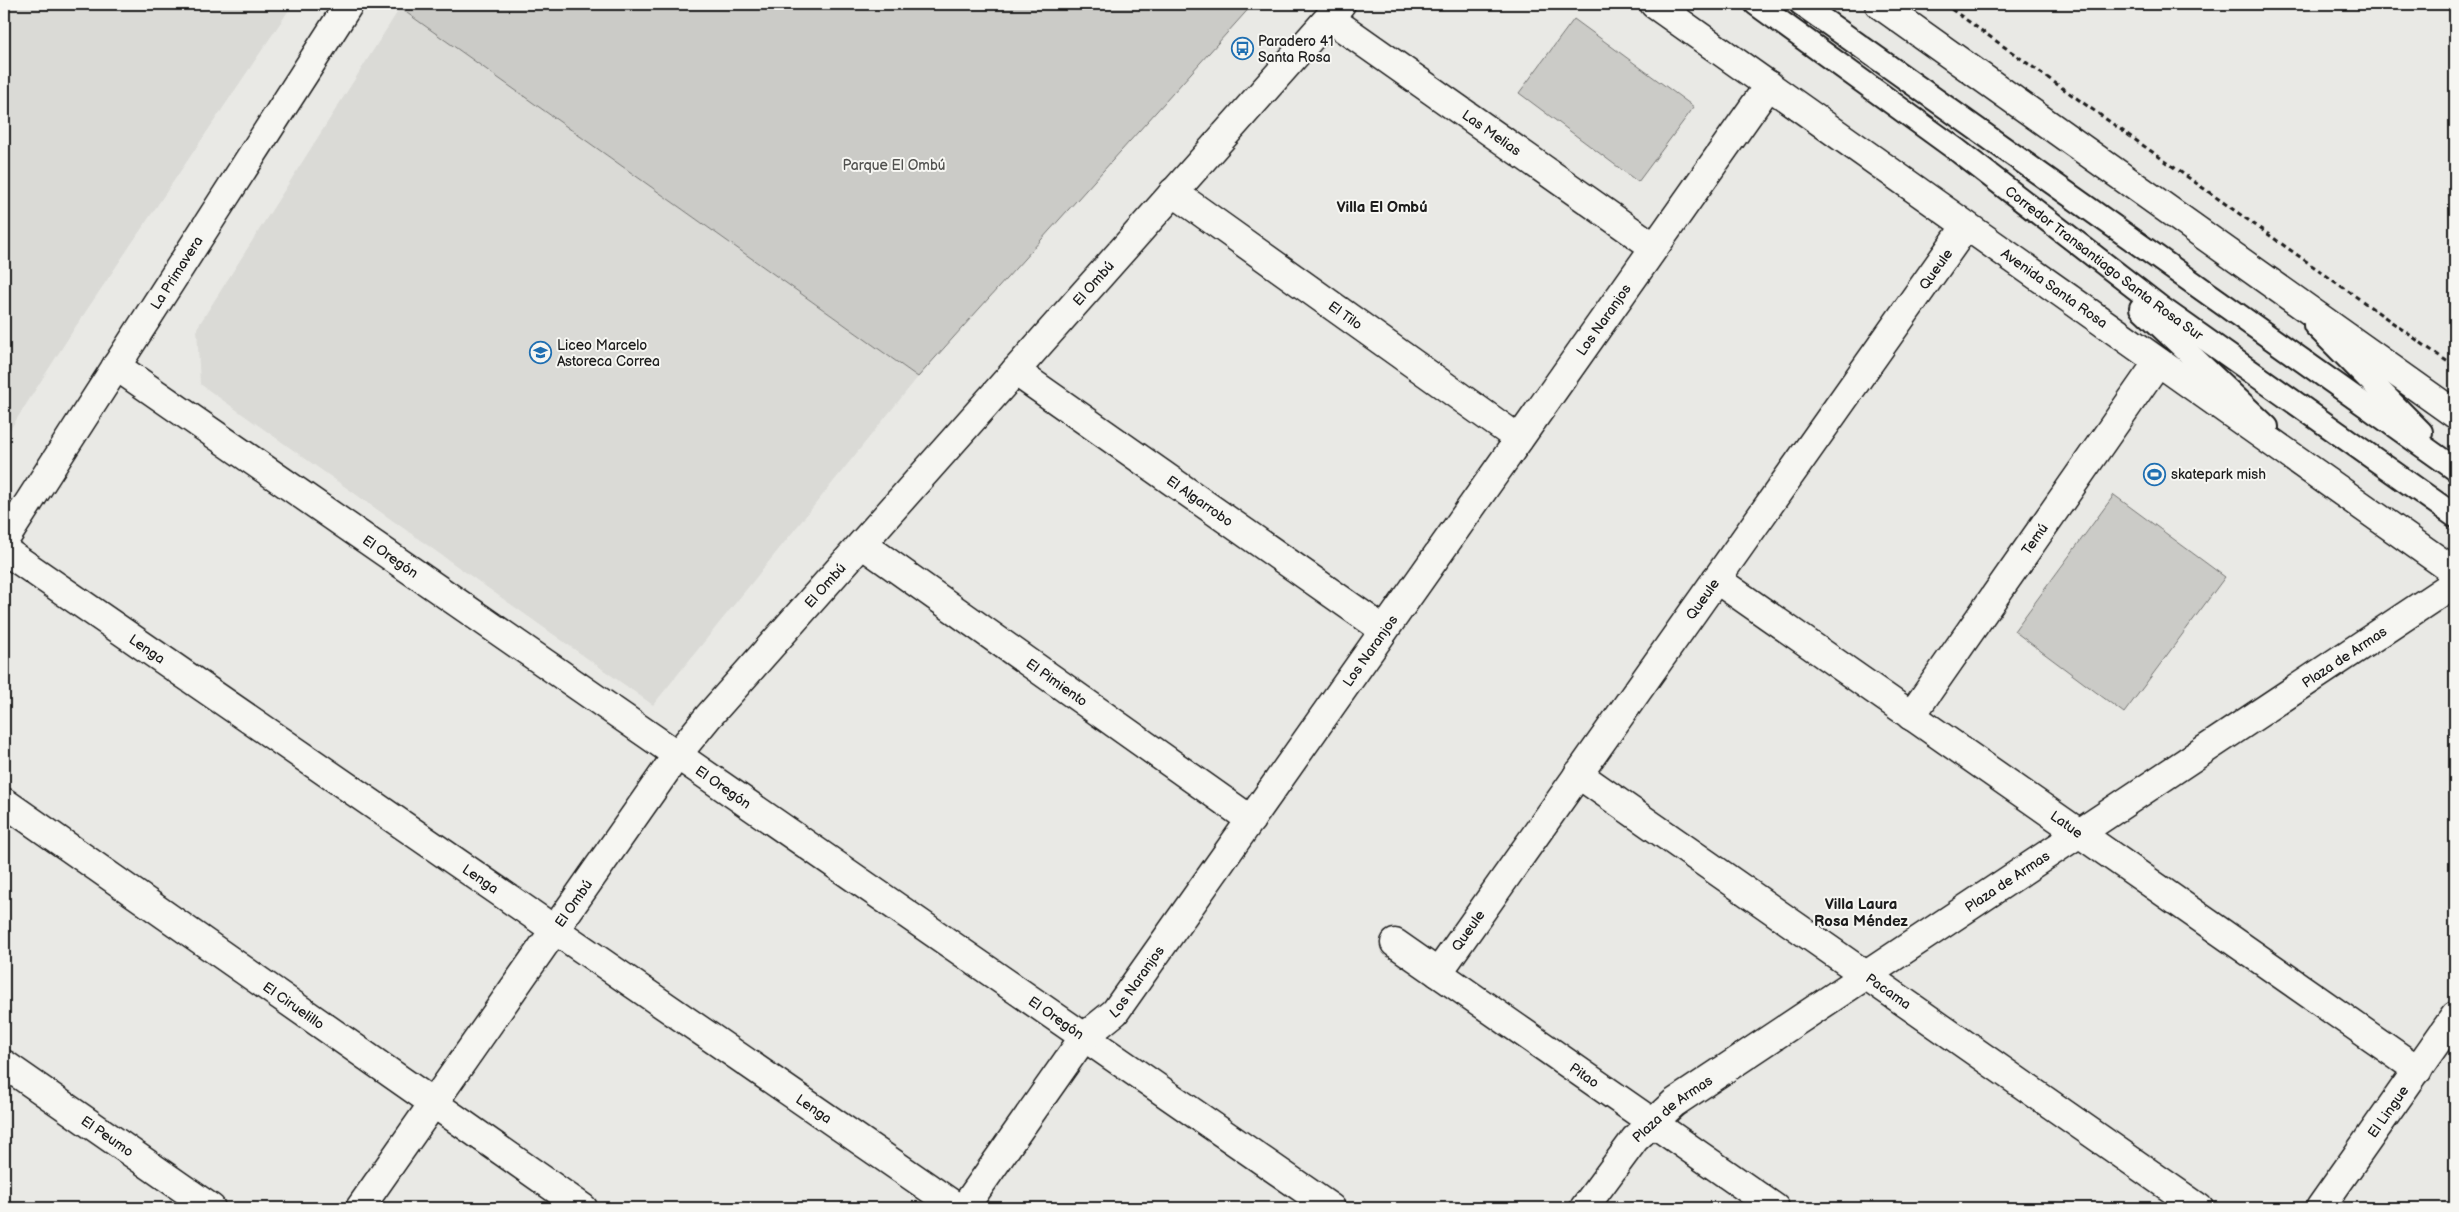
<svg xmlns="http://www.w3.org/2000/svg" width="2459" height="1212" font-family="'Balsamiq Sans',sans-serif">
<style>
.built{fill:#dadad6}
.green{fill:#cbcbc7;stroke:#747472}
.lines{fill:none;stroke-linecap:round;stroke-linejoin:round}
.service-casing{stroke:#1c1c1c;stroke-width:26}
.minor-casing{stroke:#1c1c1c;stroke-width:31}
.tertiary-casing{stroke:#1c1c1c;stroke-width:31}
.primary-casing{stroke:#1c1c1c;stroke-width:31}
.path{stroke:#1c1c1c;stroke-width:3;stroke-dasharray:5 4;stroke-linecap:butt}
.service{stroke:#f6f6f2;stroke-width:22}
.minor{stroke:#f6f6f2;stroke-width:28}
.tertiary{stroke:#f6f6f2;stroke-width:28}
.primary{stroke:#f6f6f2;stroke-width:28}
.labels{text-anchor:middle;stroke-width:4;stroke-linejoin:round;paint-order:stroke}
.poi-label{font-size:14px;fill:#1c1c1c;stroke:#f6f6f2;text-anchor:start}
.street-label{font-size:14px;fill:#1c1c1c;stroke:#f6f6f2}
.park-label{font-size:14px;fill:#51514f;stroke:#f6f6f2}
.neighbourhood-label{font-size:15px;font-weight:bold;fill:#1c1c1c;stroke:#f6f6f2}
</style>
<rect width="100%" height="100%" fill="#e9e9e5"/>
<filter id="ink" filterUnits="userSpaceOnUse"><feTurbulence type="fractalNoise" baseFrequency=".02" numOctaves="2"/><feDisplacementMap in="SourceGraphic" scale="10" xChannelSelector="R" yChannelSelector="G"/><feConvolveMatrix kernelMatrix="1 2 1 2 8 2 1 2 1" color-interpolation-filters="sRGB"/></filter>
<g filter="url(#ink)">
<g class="built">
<path d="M4,4h289l-217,322 -72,113z"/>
<path d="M400,8l518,369 -265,328 -453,-321 -3,-56z"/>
</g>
<g class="green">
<path d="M402,4h851l-335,373 -518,-369z"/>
<path d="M1574,19l120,88 -56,75 -119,-89z"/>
<path d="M2114,495l111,82 -101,136 -110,-82z"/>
</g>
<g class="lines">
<defs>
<g id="service">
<path id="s1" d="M1756,4l201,146 203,157 295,209"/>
<path d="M1801,4l654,465"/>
<path d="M2141,308l126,119"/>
<path d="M2315,325l106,107"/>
</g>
<g id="minor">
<path id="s2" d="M1329,18l325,229"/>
<path id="s3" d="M1173,192l346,247"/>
<path id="s4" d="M116,366l1215,842"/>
<path id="s5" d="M1015,371l369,259"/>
<path id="s6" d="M4,541l345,-537"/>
<path id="s7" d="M862,544l389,276"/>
<path id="s8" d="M4,550l954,658"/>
<path id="s9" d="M1716,579l702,491"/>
<path id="s10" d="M1911,716l247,-354"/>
<path id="s11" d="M1578,774l621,434"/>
<path id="s12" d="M4,802l579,406"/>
<path id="s13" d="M1395,943l380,265"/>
<path id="s14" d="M1438,973l528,-747"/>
<path id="s15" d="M4,1064l207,144"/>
<path id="s16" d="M964,1208l120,-171 31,-25 654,-927"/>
<path id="s17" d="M1584,1208l51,-69 39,-36 781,-520"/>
<path id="s18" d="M2320,1208l135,-192"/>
</g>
<g id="tertiary">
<path id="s19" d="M360,1208l317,-453 31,-38 633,-713"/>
</g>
<g id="primary">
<path id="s20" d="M1654,4l801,568"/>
<path d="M1879,4l576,410"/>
</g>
</defs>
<use href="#service" class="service-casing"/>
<use href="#minor" class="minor-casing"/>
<use href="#tertiary" class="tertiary-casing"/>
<use href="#primary" class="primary-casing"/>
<path class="path" d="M1944,4l511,363"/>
<use href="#service" class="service"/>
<use href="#minor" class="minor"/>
<use href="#tertiary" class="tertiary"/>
<use href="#primary" class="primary"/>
</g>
</g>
<defs>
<symbol id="bus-ring" viewBox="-11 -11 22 22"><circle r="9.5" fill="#f6f6f2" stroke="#1f6fb2" stroke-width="1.5"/><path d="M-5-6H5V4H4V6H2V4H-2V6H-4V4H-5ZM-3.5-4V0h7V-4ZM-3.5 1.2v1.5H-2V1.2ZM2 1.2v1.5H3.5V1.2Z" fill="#1f6fb2"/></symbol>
<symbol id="school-ring" viewBox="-11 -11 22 22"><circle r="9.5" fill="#f6f6f2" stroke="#1f6fb2" stroke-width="1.5"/><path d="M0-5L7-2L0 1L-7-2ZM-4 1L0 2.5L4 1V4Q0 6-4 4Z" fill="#1f6fb2"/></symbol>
<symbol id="stadium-ring" viewBox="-11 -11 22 22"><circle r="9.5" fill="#f6f6f2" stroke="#1f6fb2" stroke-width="1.5"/><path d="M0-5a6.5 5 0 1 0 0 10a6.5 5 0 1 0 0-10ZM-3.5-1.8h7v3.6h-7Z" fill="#1f6fb2"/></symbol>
</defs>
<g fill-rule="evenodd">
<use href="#bus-ring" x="1230" y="36" width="25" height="25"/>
<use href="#school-ring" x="528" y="340" width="25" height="25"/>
<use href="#stadium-ring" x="2142" y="462" width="25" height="25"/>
</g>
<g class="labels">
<g class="poi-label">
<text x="1258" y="46">Paradero 41<tspan x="1258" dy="16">Santa Rosa</tspan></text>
<text x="557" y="350">Liceo Marcelo<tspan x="557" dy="16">Astoreca Correa</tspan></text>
<text x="2171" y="479">skatepark mish</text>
</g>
<g class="street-label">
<text dy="5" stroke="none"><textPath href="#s2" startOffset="199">Las Melias</textPath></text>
<text dy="5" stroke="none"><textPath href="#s1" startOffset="434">Corredor Transantiago Santa Rosa Sur</textPath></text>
<text dy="5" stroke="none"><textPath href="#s14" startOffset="862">Queule</textPath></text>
<text dy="5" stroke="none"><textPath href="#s6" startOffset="319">La Primavera</textPath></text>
<text dy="5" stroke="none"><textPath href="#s19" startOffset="1182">El Ombú</textPath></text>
<text dy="5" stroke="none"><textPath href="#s20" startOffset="491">Avenida Santa Rosa</textPath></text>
<text dy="5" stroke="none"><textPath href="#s3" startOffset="212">El Tilo</textPath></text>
<text dy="5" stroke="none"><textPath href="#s16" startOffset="1096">Los Naranjos</textPath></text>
<text dy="5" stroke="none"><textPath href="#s5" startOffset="226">El Algarrobo</textPath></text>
<text dy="5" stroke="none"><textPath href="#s10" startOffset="216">Temú</textPath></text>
<text dy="5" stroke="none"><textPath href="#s4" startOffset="334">El Oregón</textPath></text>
<text dy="5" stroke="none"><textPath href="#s19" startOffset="778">El Ombú</textPath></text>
<text dy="5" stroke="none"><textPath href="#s14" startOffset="458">Queule</textPath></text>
<text dy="5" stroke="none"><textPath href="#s8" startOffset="174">Lenga</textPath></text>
<text dy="5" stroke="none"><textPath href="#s16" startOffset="691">Los Naranjos</textPath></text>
<text dy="5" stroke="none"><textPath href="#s17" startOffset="944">Plaza de Armas</textPath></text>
<text dy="5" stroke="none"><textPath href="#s7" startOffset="239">El Pimiento</textPath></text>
<text dy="5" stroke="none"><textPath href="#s4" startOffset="739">El Oregón</textPath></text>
<text dy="5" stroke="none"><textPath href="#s9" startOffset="428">Latue</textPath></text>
<text dy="5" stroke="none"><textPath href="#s8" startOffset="579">Lenga</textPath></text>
<text dy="5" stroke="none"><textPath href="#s17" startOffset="539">Plaza de Armas</textPath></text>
<text dy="5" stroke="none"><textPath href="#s19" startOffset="372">El Ombú</textPath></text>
<text dy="5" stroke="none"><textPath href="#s14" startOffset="52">Queule</textPath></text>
<text dy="5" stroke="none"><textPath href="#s16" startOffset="286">Los Naranjos</textPath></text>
<text dy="5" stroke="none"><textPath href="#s11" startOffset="379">Pacama</textPath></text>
<text dy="5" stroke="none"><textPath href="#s12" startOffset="354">El Ciruelillo</textPath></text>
<text dy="5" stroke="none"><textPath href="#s4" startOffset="1144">El Oregón</textPath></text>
<text dy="5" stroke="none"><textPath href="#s13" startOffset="231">Pitao</textPath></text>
<text dy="5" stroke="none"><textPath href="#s8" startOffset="984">Lenga</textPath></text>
<text dy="5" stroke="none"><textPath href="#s17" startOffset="134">Plaza de Armas</textPath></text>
<text dy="5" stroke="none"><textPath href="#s18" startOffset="118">El Lingue</textPath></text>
<text dy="5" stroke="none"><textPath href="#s15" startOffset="126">El Peumo</textPath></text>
</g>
<g class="park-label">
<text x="894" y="170">Parque El Ombú</text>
</g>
<g class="neighbourhood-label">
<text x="1382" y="212">Villa El Ombú</text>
<text x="1861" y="909">Villa Laura<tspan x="1861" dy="17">Rosa Méndez</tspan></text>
</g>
</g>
<rect width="2459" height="1212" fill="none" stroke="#f6f6f2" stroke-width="20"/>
<rect x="10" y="10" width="2439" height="1192" fill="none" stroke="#1c1c1c" stroke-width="2" filter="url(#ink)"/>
</svg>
